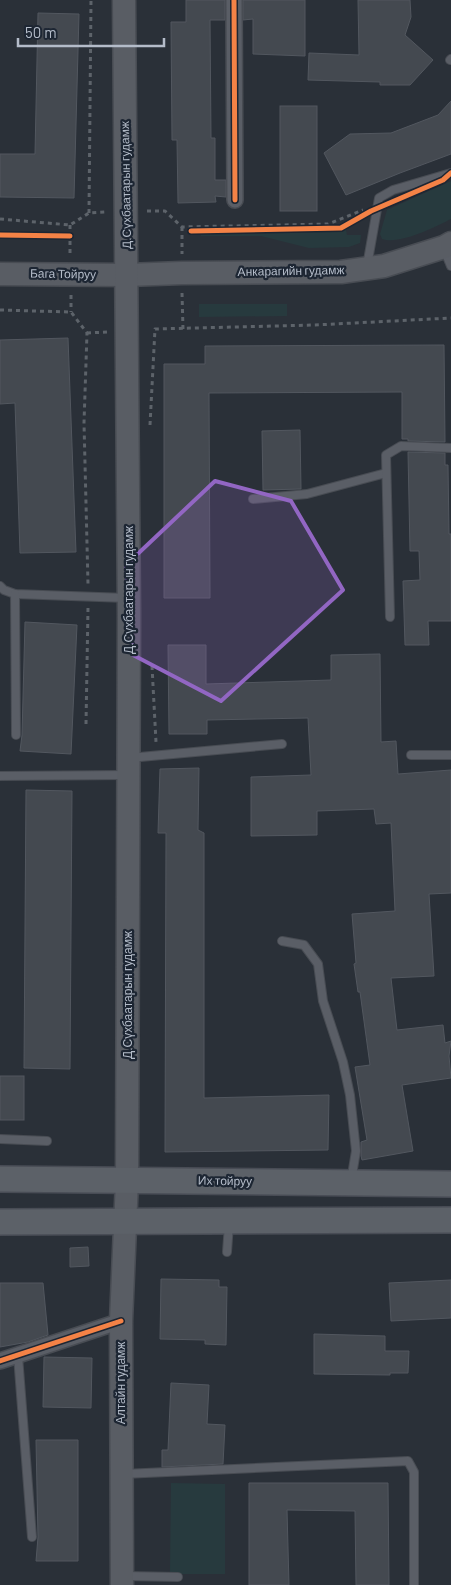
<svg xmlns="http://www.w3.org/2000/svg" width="451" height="1585" font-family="Barlow,sans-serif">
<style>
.green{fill:#273a3e}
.building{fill:#444950;stroke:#52575f}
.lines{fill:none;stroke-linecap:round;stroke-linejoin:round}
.lane-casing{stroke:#484c53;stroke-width:10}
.street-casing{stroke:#484c53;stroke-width:18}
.secondary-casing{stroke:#484c53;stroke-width:25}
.primary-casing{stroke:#484c55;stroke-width:28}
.path{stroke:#5d636a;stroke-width:3;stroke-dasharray:4 4;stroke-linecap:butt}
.lane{stroke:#5a5e66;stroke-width:8}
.street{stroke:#5a5e66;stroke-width:15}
.secondary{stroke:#595d64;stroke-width:22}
.primary{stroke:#5c6168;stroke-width:25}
.cycleway-casing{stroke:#1d2633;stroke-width:8}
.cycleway{stroke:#f48246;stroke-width:5}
.marked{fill:#9266c3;fill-opacity:0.2;stroke:#9266c3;stroke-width:4;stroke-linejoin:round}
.labels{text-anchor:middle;stroke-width:4.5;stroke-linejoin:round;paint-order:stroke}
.street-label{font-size:12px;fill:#b4bcc9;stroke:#1d2633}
</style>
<rect width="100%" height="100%" fill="#2a3038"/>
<g class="green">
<path d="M451,181v38c-16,8 -51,26 -69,20l-2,-5 7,-24z"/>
<path d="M346,230l1,5h14l-1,8 -11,4 -40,1 -48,-12h-60l-1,-4z"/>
<path d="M199,304h88v12l-88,1z"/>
<path d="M171,1483l54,1v90h-55z"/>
</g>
<g class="building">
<path d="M186,0h39v20h-15l1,118h4v42h11v17l-11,-1 1,6 -38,1 -1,-63h-5l-1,-118h15z"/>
<path d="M243,0h62v56l-52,-2v-35l-10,1z"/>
<path d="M358,0h52l1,17 -6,18 28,25 -23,25h-30v-3l-72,-2 1,-27 50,2z"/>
<path d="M38,13l41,1 -5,184 -74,-1v-43h35z"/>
<path d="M451,101v53l-51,19 -54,22 -22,-42 26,-19 41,-1 47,-18z"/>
<rect x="280" y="106" width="37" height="105"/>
<path d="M68,338l8,214 -56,1 -5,-150 -15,1v-64z"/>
<path d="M444,345l1,97 -37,-1v-2h-6v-47l-193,1 1,205h-46v-234h41v-18z"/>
<path d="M300,430l1,59 -38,1 -1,-59z"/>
<path d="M408,452l37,1v12h3l1,69h2v87h-23l1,24h-24l-2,-64 17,-1 -1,-29h-9z"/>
<path d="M25,622l52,3 -6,129 -51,-3 2,-16z"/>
<path d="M168,645h38v39l125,-4v-25l49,-1 1,88 15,-1 2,33 53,-4v123l-22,1 5,82 -43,2 6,52 46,-5 2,18 6,-2 -2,15 2,22 -49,7 11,66 -51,9 -1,-4v-14l6,-2 -12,-73 15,-2 -10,-73h-2l-4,-28 2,-1 -4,-49 43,-3 -4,-88 -15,1 -2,-15 -57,2v24l-66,1v-59l60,-2 -3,-57 -101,2v14h-38z"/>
<path d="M199,768l-1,62 6,3v265l125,-3 -1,55 -163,2 1,-319h-8l2,-64z"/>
<path d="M26,790l46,1 -2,278 -46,-1z"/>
<rect x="0" y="1076" width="24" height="44"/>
<path d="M88,1247l1,19 -19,1v-19z"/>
<path d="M161,1279l58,1v7h8l-1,58 -21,-1v-4l-45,-1z"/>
<path d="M451,1280v38l-60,3 -2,-38z"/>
<path d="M0,1283h43l5,52 -20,7 -28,5z"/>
<path d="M314,1334l71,2v15h24l-1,22h-18v2l-76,-1z"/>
<path d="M44,1357l48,1 -1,50 -48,-1z"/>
<path d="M171,1383l38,2 -2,39 18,1 -2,39 -61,3v-17h6z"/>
<path d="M36,1440h42v121h-42l2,-24z"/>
<path d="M249,1483h139l1,102h-33l-1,-74 -68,-1 2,75h-40z"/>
</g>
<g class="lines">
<defs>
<g id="lane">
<path d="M450,60l1,-1"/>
<path d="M444,249l7,17"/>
<path d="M367,266l12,-68 14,-8 58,-17"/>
<path d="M253,499l54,-5 79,-21"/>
<path d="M0,586l4,4 11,4 112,4"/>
<path d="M15,594l1,141"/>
<path d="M390,617l-4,-162 15,-9 50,2"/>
<path d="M411,755h40"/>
<path d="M129,758l153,-14"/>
<path d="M0,776l127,-1"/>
<path d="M282,941l22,4 14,19 5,37 20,61 7,33 6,56 -5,30"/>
<path d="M0,1139l47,2"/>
<path d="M227,1252l2,-28"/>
<path d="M18,1356l14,181"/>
<path d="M123,1474l285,-13 6,11v113"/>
<path d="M124,1576l54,1"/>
</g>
<g id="street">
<path d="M234,0l1,200"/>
<path d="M0,1361l121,-40"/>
</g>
<g id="secondary">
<path d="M0,274l127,1 55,-2 159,-1 43,-6 60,-19 7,-4"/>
<path d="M122,1585l-1,-264 6,-141 2,-566 -5,-614"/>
</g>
<g id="primary">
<path d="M0,1179l451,5"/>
<path d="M0,1222l451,-2"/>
</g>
</defs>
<use href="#lane" class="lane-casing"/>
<use href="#street" class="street-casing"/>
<use href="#secondary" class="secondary-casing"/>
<use href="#primary" class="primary-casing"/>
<g class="path">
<path d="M147,211h18l17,16 146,-3 35,-14"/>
<path d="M89,213l2,-213"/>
<path d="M0,219l70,6 19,-12 17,-1"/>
<path d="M70,225v29"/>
<path d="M182,227v27"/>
<path d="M182,293l1,36"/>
<path d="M71,295v17"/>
<path d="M0,310l71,2 16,21 -3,90 4,161"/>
<path d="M87,333l20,-1"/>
<path d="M150,425l5,-96 160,-4 136,-7"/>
<path d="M152,666l4,76"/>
<path d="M86,724l2,-116"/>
</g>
<use href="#lane" class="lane"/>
<use href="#street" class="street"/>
<use href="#secondary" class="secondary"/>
<use href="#primary" class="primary"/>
<defs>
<g id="cycleway">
<path d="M234,0l1,200"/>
<path d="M191,231l150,-3 30,-17 72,-31 8,-7"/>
<path d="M0,235l70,1"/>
<path d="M0,1361l121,-40"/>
</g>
</defs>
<use href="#cycleway" class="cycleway-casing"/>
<use href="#cycleway" class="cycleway"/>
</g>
<path class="marked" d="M215,481l76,20 52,89 -122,111 -88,-46 -7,-90z"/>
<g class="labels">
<g class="street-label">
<text transform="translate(126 185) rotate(-91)" y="4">Д.Сүхбаатарын гудамж</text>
<text transform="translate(291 271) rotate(-1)" y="4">Анкарагийн гудамж</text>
<text transform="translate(63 274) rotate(1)" y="4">Бага Тойруу</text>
<text transform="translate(129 590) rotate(-90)" y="4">Д.Сүхбаатарын гудамж</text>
<text transform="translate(128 995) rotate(-90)" y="4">Д.Сүхбаатарын гудамж</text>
<text transform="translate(225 1181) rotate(1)" y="4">Их тойруу</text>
<text transform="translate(121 1383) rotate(-90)" y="4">Алтайн гудамж</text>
</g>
</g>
<path d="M18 38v8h146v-8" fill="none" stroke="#b4bcc9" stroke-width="2.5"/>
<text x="25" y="38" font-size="15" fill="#b4bcc9" stroke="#1d2633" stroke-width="4" paint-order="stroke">50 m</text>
</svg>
